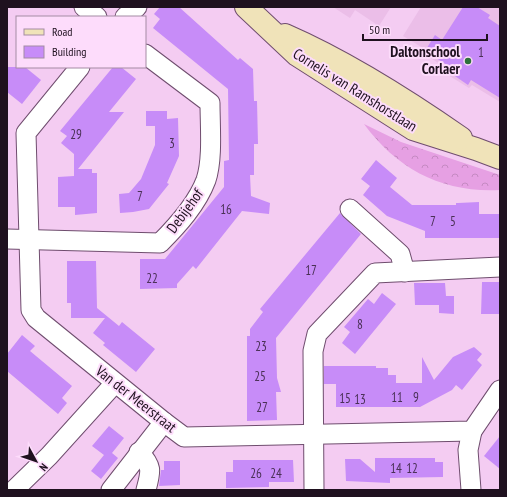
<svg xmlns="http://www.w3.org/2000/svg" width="507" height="497" font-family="'PT Sans Narrow',sans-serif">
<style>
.built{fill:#ebbee8}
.forest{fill:url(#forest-crowns)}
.building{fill:#c78cf8}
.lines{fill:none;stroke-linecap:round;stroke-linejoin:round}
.street-casing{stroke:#6f4d6e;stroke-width:21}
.secondary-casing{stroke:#6f4d6e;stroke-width:24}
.street{stroke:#fff;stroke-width:19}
.secondary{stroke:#f0e3b9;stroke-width:22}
.poi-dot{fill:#2e713c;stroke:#fddcfb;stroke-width:1.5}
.labels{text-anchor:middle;stroke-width:4;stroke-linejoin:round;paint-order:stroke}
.number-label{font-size:13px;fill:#493055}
.poi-label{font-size:15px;font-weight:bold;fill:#1f111f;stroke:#fddcfb;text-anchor:end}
.street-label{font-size:15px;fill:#1f111f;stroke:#fddcfb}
</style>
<defs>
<pattern id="forest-crowns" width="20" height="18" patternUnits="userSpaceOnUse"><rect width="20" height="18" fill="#e6a0e3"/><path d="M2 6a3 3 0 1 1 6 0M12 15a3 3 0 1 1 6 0" fill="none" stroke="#c589c2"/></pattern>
</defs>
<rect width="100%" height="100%" fill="#f4ccf2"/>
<g class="built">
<path d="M333,7h58l-12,19 -24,-16 -5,8z"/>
<path d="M421,7h79v95l-28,-17 -3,3 -21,-13 3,-4 -30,-19 2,-4 -20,-12z"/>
</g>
<path class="forest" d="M364,124l37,18 99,33v15c-57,3 -102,-20 -136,-66z"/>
<g class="building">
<path d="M160,7h19l59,53 2,-2 13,11 1,32h3l1,43h-4v31h-4l1,21 19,7 -1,11 -27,-3 -46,58 -3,-3 -16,18v4l-37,1v-30h25l59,-72v-26l5,-1 -1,-71 -75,-61 7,-9 -6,-5z"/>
<path d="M463,7h14l13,8 -2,3 12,8v72l-29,-18 -3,5 -16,-11 3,-4 -30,-19 10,-16 7,5z"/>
<path d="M7,67h18l16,13 -19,24 -15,-12z"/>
<path d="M113,67h8l15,12 -27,33h15l-46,57h14v4h5v40l-22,2v-8h-17v-30l16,-1v-22l-13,-11 6,-7 -7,-5z"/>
<path d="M146,111h21v8l11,-1 1,38 -12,27 2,1 -20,25 -16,3 -13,1 -1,-19 10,-1 12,-14 14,-34v-19h-9z"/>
<path d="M376,160l21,18 -7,9 22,18h44v-2h2l21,-1v12h21v24h-75v-7l-38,-15 -24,-21 7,-9 -9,-7z"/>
<path d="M340,213l21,21 -85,104 1,40 4,14h-5l1,28 -30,1v-85h3v-7l13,-17 -3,-3z"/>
<path d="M67,261h29l1,47 22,18 3,-4 33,27 -19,23 -33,-27 2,-2 -12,-10 12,-15h-34v-15h-4z"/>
<path d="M482,282h17l1,32h-19z"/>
<path d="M414,283h31l1,13h8v18l-15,-1v-8h-24z"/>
<path d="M382,293l14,11 -41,50 -13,-11 8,-11 -6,-5 24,-28 6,5z"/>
<path d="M22,335l13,11 -5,5 42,35 -10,12 5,5 -9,11 -51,-43v-17z"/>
<path d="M474,347l8,7 -5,6 5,5 -20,25 -6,-5 -4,5 -32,17h-84v-23h-12v-18h52v2h12v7h8v8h26v-26l12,23 19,-23z"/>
<path d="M109,426l15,12 -12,15 6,5 -17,21 -10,-8 13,-16 -12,-9z"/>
<path d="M500,436v33l-16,-13z"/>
<path d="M375,458h60v4h8v15l-53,1v5l-44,-2 -1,-22h15l15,13z"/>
<path d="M233,460h60l1,22h-25v5l-43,1v-16h7z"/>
<path d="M164,461h16v24l-21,1 2,-16h3z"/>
</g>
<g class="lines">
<defs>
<g id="street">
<path d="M84,7l13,10"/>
<path d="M125,17l12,-10"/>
<path d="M80,67l-54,66 5,177 5,8 128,104 20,15 288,-6 28,-41"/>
<path d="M350,209l50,45 5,18"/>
<path d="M7,239l153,4c18,-18 37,-39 46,-63 7,-21 4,-54 4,-77l-65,-49"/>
<path d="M139,452c14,15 12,19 7,38"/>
<path d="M14,490l35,-34 66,-73"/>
<path d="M111,490l53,-68"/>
<path d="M314,490l-1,-139 4,-17 58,-61 125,-6"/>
<path d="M471,490l-3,-40 4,-19"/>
</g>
<g id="secondary">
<path d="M246,7l51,48 116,74 63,20 24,9"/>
<path d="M285,35c62,27 120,64 176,103"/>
</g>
</defs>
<use href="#street" class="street-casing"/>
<use href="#secondary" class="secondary-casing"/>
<use href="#street" class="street"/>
<use href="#secondary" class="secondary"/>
</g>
<circle class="poi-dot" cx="468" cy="61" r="4"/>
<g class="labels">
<g class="number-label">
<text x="481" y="57">1</text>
<text x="76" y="139">29</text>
<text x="172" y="148">3</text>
<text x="140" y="201">7</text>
<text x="226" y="214">16</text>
<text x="433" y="226">7</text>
<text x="453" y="226">5</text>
<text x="311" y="275">17</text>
<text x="152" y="283">22</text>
<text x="360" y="329">8</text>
<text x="261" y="351">23</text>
<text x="260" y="381">25</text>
<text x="397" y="402">11</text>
<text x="416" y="402">9</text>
<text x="345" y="403">15</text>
<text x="360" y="404">13</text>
<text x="262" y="412">27</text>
<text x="396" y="473">14</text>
<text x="412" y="473">12</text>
<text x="256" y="478">26</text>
<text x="276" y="478">24</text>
</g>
<g class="poi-label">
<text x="460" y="57">Daltonschool<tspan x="460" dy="17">Corlaer</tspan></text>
</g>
<g class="street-label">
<text transform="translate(355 90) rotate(32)" y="5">Cornelis van Ramshorstlaan</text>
<text transform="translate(185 211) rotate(-54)" y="5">Debijehof</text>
<text transform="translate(136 399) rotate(38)" y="5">Van der Meerstraat</text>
</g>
</g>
<rect width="507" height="497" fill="none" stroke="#1f111f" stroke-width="16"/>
<rect x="16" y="16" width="130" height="52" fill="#fddcfb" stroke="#a48ba3"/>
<rect x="24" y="29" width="20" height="6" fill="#f0e3b9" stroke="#a48ba3"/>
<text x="52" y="36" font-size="12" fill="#1f111f">Road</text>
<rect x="24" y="46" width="20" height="12" fill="#c78cf8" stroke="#a48ba3"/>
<text x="52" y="56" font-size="12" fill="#1f111f">Building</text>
<g transform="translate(36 461) rotate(130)" stroke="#fddcfb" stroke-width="3" paint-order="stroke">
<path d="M0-3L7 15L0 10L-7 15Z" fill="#1f111f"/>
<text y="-6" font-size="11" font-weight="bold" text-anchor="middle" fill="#1f111f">N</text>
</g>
<path d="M363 34v6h124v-6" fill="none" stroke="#1f111f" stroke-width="2"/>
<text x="369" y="34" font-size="12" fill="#1f111f" stroke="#fddcfb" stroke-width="3" paint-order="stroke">50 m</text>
</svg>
